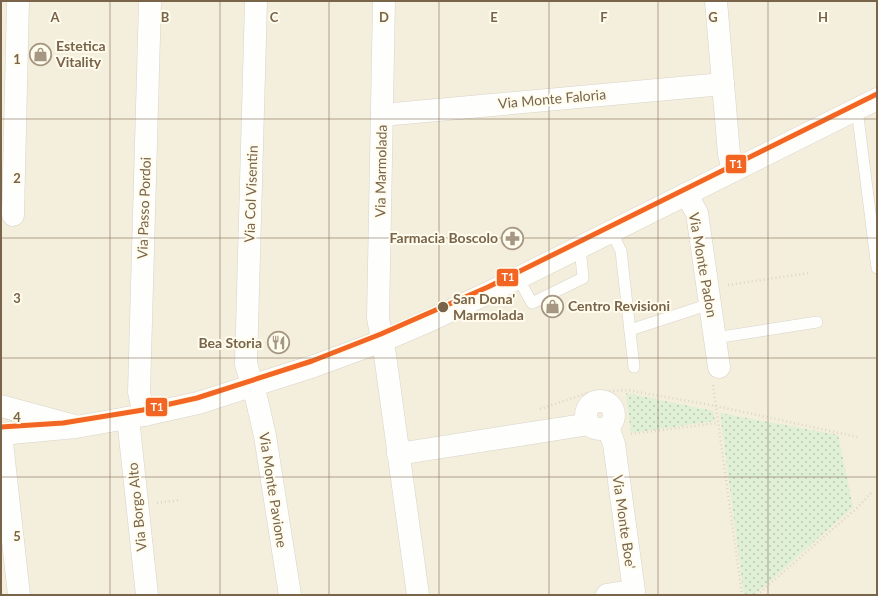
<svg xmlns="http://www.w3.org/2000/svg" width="878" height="596" font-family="Lato,sans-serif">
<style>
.residential{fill:#f4eedc}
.grass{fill:url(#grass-dots)}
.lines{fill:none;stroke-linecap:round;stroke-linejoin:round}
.lane-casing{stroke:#d7d3ca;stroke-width:12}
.street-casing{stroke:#d7d3ca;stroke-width:23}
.secondary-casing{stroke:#d8d3ca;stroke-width:23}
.path{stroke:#dbd6cd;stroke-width:2.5;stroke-dasharray:1 3;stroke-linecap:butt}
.lane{stroke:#fefefc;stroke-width:11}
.street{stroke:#fefefc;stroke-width:22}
.secondary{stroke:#fefefc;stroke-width:22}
.tram-1-casing{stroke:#fffcee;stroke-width:8}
.tram-1{stroke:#f26522;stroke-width:5}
.grid{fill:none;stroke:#796449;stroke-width:1;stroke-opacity:0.55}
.stop-dot{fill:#796449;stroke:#fffcee;stroke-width:1.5}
.labels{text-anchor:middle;stroke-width:4;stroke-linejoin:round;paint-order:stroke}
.poi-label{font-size:14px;font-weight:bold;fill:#796449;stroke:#fffcee;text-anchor:start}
.street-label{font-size:14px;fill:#796449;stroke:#fffcee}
.stop-label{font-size:14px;font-weight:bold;fill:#796449;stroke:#fffcee;text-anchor:start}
.grid-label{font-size:13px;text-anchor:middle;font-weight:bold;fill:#796449;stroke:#fffcee;stroke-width:4;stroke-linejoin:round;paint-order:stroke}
.line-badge{stroke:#fffcee;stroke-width:1.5}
.badge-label{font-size:11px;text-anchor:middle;font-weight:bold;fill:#fff}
</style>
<defs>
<pattern id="grass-dots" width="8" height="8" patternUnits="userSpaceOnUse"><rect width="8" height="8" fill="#dff0d6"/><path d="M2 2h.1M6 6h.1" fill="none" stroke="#bac6b0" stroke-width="1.8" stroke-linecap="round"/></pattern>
</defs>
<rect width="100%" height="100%" fill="#f8f6ec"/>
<rect class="residential" x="1" y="1" width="876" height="594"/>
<g class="grass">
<path d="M626,393l87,18 2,10 -84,12z"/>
<path d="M720,413l118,22 15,72 -99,88h-10z"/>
</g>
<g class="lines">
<defs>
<g id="lane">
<path d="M857,109l20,159"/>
<path d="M611,231l10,20 13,116"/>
<path d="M518,278l14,25 51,-25 -3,-31"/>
<path d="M630,330l80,-26"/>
<path d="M715,338l102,-16"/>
</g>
<g id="street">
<path d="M256,1l-10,363 11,37 8,35 25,159"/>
<path d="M384,1l-6,317 7,37 33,240"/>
<path d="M716,1l13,153 4,17"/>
<path d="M382,115l341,-31"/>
<path d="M686,194l11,19 22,154"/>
<path d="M13,215l5,-214"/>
<circle cx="600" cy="415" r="14"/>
<path d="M1,406l74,20"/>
<path d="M144,415l-5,-23 11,-391"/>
<path d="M128,418l19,177"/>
<path d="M1,434l18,161"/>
<path d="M398,454l185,-29 5,-2"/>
<path d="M607,595l27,-4 -20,-147 -6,-17"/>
</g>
<path id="secondary" d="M1,434l75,-7 68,-12 54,-12 116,-37 68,-25 40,-17 68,-32 387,-193"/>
</defs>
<use href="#lane" class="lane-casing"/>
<use href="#street" class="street-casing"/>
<use href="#secondary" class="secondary-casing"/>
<g class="path">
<path d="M728,285l81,-12"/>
<path d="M713,385l29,210"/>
<path d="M540,409l47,-16 40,-3 89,16 142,31"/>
<path d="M631,434l87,-11"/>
<path d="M157,503l23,-3"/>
<path d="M757,595l100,-87 15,-16"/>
</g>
<use href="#lane" class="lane"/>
<use href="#street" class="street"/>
<use href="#secondary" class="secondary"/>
<defs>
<path id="tram-1" d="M1,427l62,-4 80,-13 54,-12 115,-37 69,-27 107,-47 389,-193"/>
</defs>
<use href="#tram-1" class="tram-1-casing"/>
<use href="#tram-1" class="tram-1"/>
</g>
<path class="grid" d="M110,1v594M220,1v594M329,1v594M439,1v594M549,1v594M658,1v594M768,1v594M1,119h876M1,238h876M1,358h876M1,477h876"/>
<defs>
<symbol id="shop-ring" viewBox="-11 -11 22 22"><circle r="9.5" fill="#fffcee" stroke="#a59782" stroke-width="1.5"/><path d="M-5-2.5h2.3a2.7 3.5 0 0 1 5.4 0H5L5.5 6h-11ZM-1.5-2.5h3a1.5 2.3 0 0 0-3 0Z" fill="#a59782"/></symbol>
<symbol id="pharmacy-ring" viewBox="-11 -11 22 22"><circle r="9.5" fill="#fffcee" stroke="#a59782" stroke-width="1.5"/><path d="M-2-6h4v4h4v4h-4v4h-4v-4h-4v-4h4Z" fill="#a59782"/></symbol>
<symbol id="restaurant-ring" viewBox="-11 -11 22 22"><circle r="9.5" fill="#fffcee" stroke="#a59782" stroke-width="1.5"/><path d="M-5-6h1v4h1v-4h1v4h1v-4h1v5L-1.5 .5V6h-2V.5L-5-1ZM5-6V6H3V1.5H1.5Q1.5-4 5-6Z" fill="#a59782"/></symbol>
</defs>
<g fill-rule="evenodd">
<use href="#shop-ring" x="28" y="42" width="25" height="25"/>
<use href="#pharmacy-ring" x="500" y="226" width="25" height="25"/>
<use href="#shop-ring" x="540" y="294" width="25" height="25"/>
<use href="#restaurant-ring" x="266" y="330" width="25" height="25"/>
</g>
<circle class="stop-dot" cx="443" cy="307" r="6"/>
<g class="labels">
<g class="poi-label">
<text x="56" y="51">Estetica<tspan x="56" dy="16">Vitality</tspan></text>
<text x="498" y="243" text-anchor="end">Farmacia Boscolo</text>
<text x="568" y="311">Centro Revisioni</text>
<text x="262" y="348" text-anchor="end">Bea Storia</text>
</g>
<g class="street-label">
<text transform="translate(552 99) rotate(-5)" y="5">Via Monte Faloria</text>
<text transform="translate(381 171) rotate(-89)" y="5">Via Marmolada</text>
<text transform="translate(251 194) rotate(-88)" y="5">Via Col Visentin</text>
<text transform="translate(144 208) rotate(-88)" y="5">Via Passo Pordoi</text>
<text transform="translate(703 265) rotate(80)" y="5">Via Monte Padon</text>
<text transform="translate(273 490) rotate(81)" y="5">Via Monte Pavione</text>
<text transform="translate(137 507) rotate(-96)" y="5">Via Borgo Alto</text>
<text transform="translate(624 522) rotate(82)" y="5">Via Monte Boe'</text>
</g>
<g class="stop-label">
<text x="453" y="304">San Dona'<tspan x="453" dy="16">Marmolada</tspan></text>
</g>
</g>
<g class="grid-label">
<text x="55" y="22">A</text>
<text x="165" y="22">B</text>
<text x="274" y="22">C</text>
<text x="384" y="22">D</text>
<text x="494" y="22">E</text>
<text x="604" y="22">F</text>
<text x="713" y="22">G</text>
<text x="823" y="22">H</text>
<text x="17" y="64">1</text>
<text x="17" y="183">2</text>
<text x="17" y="303">3</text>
<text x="17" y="422">4</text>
<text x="17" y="541">5</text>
</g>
<g class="line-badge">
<rect x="725" y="154" width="22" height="20" rx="4" fill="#f26522"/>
<rect x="496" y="268" width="23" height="19" rx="4" fill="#f26522"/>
<rect x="145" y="397" width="23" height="20" rx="4" fill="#f26522"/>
</g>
<g class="badge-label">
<text x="736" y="168">T1</text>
<text x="508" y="281">T1</text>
<text x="157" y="411">T1</text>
</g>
<rect width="878" height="596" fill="none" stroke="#796449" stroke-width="4"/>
</svg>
